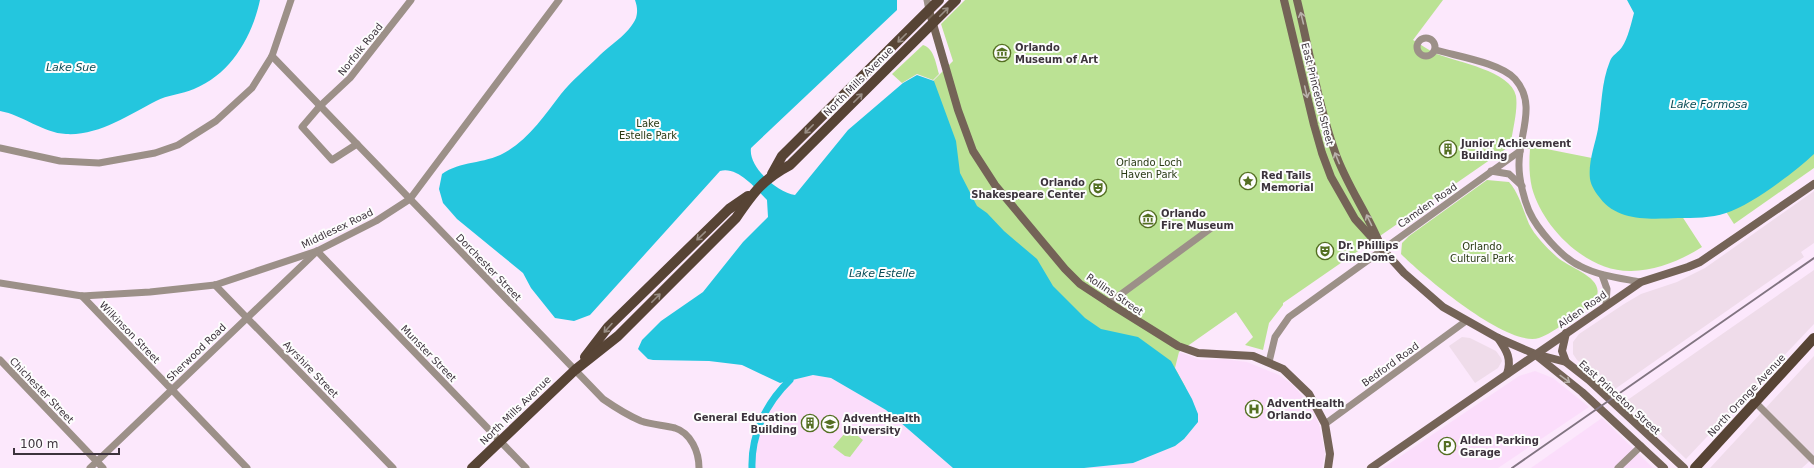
<svg xmlns="http://www.w3.org/2000/svg" width="1814" height="468" font-family="'DejaVu Sans',sans-serif">
<style>
.commercial{fill:#efdcea}
.built{fill:#fbddfb}
.green{fill:#bbe294}
.water{fill:#24c6de}
.lines{fill:none;stroke-linecap:round;stroke-linejoin:round}
.canal{stroke:#24c6de;stroke-width:7}
.street{stroke:#9c9088;stroke-width:7}
.secondary{stroke:#746357;stroke-width:8}
.primary{stroke:#574435;stroke-width:10}
.rail{stroke:#817481;stroke-width:2}
.oneway{stroke:#998e85}
.oneway2{stroke:#b8b0aa}
.labels{text-anchor:middle;stroke-width:4;stroke-linejoin:round;paint-order:stroke}
.poi-label{font-size:10px;font-weight:bold;fill:#3c333c;stroke:#fdfdfd;text-anchor:start}
.street-label{font-size:10px;fill:#3c333c;stroke:#fdfdfd}
.park-label{font-size:10px;fill:#293a15;stroke:#fdfdfd}
.water-label{font-size:11px;font-style:italic;fill:#0a4c56;stroke:#fdfdfd}
</style>
<rect width="100%" height="100%" fill="#fce8fc"/>
<g class="commercial">
<path d="M1814,191v52l-13,9 3,5 -189,132 -38,-29 -4,-6v-12l6,-8 45,-30 17,-10 36,-12 28,-14z"/>
<path d="M1814,270v54l-128,135 -60,-58z"/>
<path d="M1462,337l8,1 26,13 5,7 1,3 -4,7 -23,15 -26,-37z"/>
<path d="M1814,356v101l-12,11h-92z"/>
</g>
<g class="built">
<path d="M1179,352l22,8 23,-1 23,3 32,13 14,10 16,19 10,20 6,29 -3,15h-238l49,-5 42,-17 9,-7 -9,-71z"/>
<path d="M1535,371l18,7 36,29 -91,61h-115l136,-92z"/>
<path d="M814,375l17,3 55,32 67,58h-201l4,-35 19,-39 15,-14z"/>
<path d="M1602,418l51,50h-122z"/>
</g>
<g class="green">
<path d="M965,0h478l-30,40c7,4 15,10 24,14 20,8 74,17 79,42 2,14 -3,32 -5,46l91,18 74,47 26,40c-22,14 -45,23 -71,24 -44,1 -88,-43 -99,-83 -3,-13 -3,-26 -2,-39l-20,-3 -227,157v2l-14,18 -6,27 -18,-5 8,-8 -17,-25 -57,40 -4,16 11,20 -68,-42 -142,-116 -59,-133 36,-36 -12,-37z"/>
<path d="M923,45c11,3 13,19 16,29l-6,6 -16,-6 -15,9 -10,-9z"/>
<path d="M1814,110v58l-80,56 -18,-28z"/>
<path d="M1487,180l22,2c10,11 14,28 20,42 6,12 18,24 28,33 13,12 51,21 38,43 -14,10 -40,33 -56,38 -31,10 -116,-62 -138,-84l1,-11 7,-7z"/>
<path d="M848,428l15,12 -13,17 -5,-1 -12,-9 12,-14z"/>
</g>
<g class="water">
<path d="M0,0h260c-8,37 -29,74 -66,89 -12,5 -27,6 -38,12 -27,14 -58,35 -90,33 -23,-1 -43,-19 -66,-23z"/>
<path d="M635,0h262v10l-146,138c-3,19 27,45 44,47l53,-65 55,-47 14,-8 17,6 22,60 4,32 17,33 10,7 17,18 33,28 16,27 32,32 16,11 37,8 33,24 21,38 6,15v8l-14,17 -9,7 -42,17 -49,5h-131l-67,-58 -55,-32 -18,-3 -33,8 -38,-18 -33,-4 -56,-1 -5,-1 -10,-10 4,-9 19,-19 42,-29 40,-50 25,-25 -1,-17c-11,-11 -29,-34 -47,-29l-130,144 -16,6 -19,-3 -24,-30 -8,-15 -66,-54 -14,-16 -4,-14 3,-15c18,-13 42,-10 62,-21 24,-13 41,-38 57,-59 10,-13 25,-25 37,-37 12,-12 31,-23 38,-39 2,-7 1,-12 -1,-18z"/>
<path d="M1627,0h187v154c-19,18 -64,52 -88,59 -15,5 -32,5 -48,5 -27,1 -60,4 -78,-20 -4,-5 -9,-12 -10,-19 -2,-17 5,-34 8,-50 4,-24 3,-46 12,-68 2,-6 9,-9 12,-14 6,-9 9,-23 12,-34z"/>
</g>
<g class="lines">
<path class="canal" d="M752,468c-1,-34 14,-65 38,-88"/>
<g class="street">
<path d="M927,0l2,10"/>
<circle cx="1426" cy="47" r="9"/>
<path d="M1436,50c20,6 65,13 79,29 23,26 3,57 4,87 0,14 5,33 10,45 8,18 33,47 51,55 19,10 40,12 61,16"/>
<path d="M272,56l331,343c13,9 24,16 38,22 11,4 23,4 34,7 16,5 24,24 24,40"/>
<path d="M357,144l-25,16 -30,-33 18,-21 30,-28 61,-78"/>
<path d="M0,148l60,13 39,2 56,-10 23,-8 38,-24 36,-33 20,-32 19,-56"/>
<path d="M1491,171l18,3 13,12"/>
<path d="M317,251l209,217"/>
<path d="M1602,275l5,14 -1,15"/>
<path d="M0,283l82,13 68,-4 65,-7 102,-34 59,-30 34,-22 149,-199"/>
<path d="M215,285l178,183"/>
<path d="M82,296l165,172"/>
<path d="M1109,303l105,-77"/>
<path d="M0,360l103,108"/>
<path d="M1269,362l6,-25 14,-20 231,-166"/>
<path d="M1755,402l59,59"/>
<path d="M1325,424l141,-103"/>
<path d="M90,468l225,-215"/>
<path d="M1618,468l23,-22"/>
</g>
<g class="secondary">
<path d="M1284,0l30,125 8,28 9,24 24,42 49,54 39,34 55,31 37,16 31,8 23,18 95,88"/>
<path d="M1297,0c12,49 21,104 38,152 11,32 31,59 44,90"/>
<path d="M929,10l29,100 15,41 22,34 70,84 15,15 29,19 69,43 20,7 55,3 30,13 26,25 16,30 5,30 -2,14"/>
<path d="M1498,338c9,13 14,21 9,36"/>
<path d="M1537,356l45,36 82,76"/>
<path d="M1566,362l-4,-11 4,-18"/>
<path d="M1371,468l270,-186 47,-15 12,-5 114,-78"/>
</g>
<g class="primary">
<path d="M772,174l10,-18 157,-156"/>
<path d="M585,357l23,-30 121,-118 19,-13"/>
<path d="M472,468l103,-98 43,-34 118,-118c17,-25 27,-39 54,-53l166,-165"/>
<path d="M1695,468l119,-130"/>
</g>
<path class="rail" d="M1512,468l302,-210"/>
</g>
<defs><path id="oneway-shaft" d="M-6 0H5M1.5-3L5.5 0L1.5 3" fill="none" stroke-width="1.6" stroke-linecap="round" stroke-linejoin="round"/></defs>
<g class="oneway">
<use href="#oneway-shaft" transform="translate(944 12) rotate(-45)"/>
<use href="#oneway-shaft" transform="translate(902 38) rotate(135)"/>
<use href="#oneway-shaft" transform="translate(858 98) rotate(-45)"/>
<use href="#oneway-shaft" transform="translate(809 129) rotate(135)"/>
<use href="#oneway-shaft" transform="translate(701 236) rotate(136)"/>
<use href="#oneway-shaft" transform="translate(656 298) rotate(-45)"/>
<use href="#oneway-shaft" transform="translate(608 328) rotate(132)"/>
</g>
<g class="oneway2">
<use href="#oneway-shaft" transform="translate(1302 18) rotate(-104)"/>
<use href="#oneway-shaft" transform="translate(1306 92) rotate(77)"/>
<use href="#oneway-shaft" transform="translate(1337 158) rotate(-112)"/>
<use href="#oneway-shaft" transform="translate(1369 220) rotate(-116)"/>
<use href="#oneway-shaft" transform="translate(1565 379) rotate(36)"/>
</g>
<defs>
<symbol id="museum-ring" viewBox="-11 -11 22 22"><circle r="9.5" fill="#fdfdfd" stroke="#546f22" stroke-width="1.5"/><path d="M0-6L6-3V-2H-6V-3ZM-5-1h2V3h-2ZM-1-1h2V3h-2ZM3-1h2V3H3ZM-6 4H6V6H-6Z" fill="#546f22"/></symbol>
<symbol id="building-ring" viewBox="-11 -11 22 22"><circle r="9.5" fill="#fdfdfd" stroke="#546f22" stroke-width="1.5"/><path d="M-4-6H4V6H1V3H-1V6H-4ZM-2.5-4.3h1.7v1.8h-1.7ZM.8-4.3h1.7v1.8H.8ZM-2.5-1h1.7V.8h-1.7ZM.8-1h1.7V.8H.8Z" fill="#546f22"/></symbol>
<symbol id="sight-ring" viewBox="-11 -11 22 22"><circle r="9.5" fill="#fdfdfd" stroke="#546f22" stroke-width="1.5"/><path d="M0-6L1.8-2.2L6-1.7L2.9 1.2L3.7 5.4L0 3.3L-3.7 5.4L-2.9 1.2L-6-1.7L-1.8-2.2Z" fill="#546f22"/></symbol>
<symbol id="theatre-ring" viewBox="-11 -11 22 22"><circle r="9.5" fill="#fdfdfd" stroke="#546f22" stroke-width="1.5"/><path d="M-5-5.5Q0-4 5-5.5V0Q5 5 0 6Q-5 5-5 0ZM-3.3-2.5H-1v1.5H-3.3ZM1-2.5H3.3v1.5H1ZM-2.8 1Q0 5.5 2.8 1Z" fill="#546f22"/></symbol>
<symbol id="hospital-ring" viewBox="-11 -11 22 22"><circle r="9.5" fill="#fdfdfd" stroke="#546f22" stroke-width="1.5"/><path d="M-5-5h3v3.5h4V-5h3V5h-3V1.5h-4V5h-3Z" fill="#546f22"/></symbol>
<symbol id="university-ring" viewBox="-11 -11 22 22"><circle r="9.5" fill="#fdfdfd" stroke="#546f22" stroke-width="1.5"/><path d="M0-5L7-2L0 1L-7-2ZM-4 1L0 2.5L4 1V4Q0 6-4 4Z" fill="#546f22"/></symbol>
<symbol id="parking-ring" viewBox="-11 -11 22 22"><circle r="9.5" fill="#fdfdfd" stroke="#546f22" stroke-width="1.5"/><path d="M-3.5-5.5H1a3.5 3.5 0 0 1 0 7H-1V5.5H-3.5ZM-1-3.4V-.6H.8a1.4 1.4 0 0 0 0-2.8Z" fill="#546f22"/></symbol>
</defs>
<g fill-rule="evenodd">
<use href="#museum-ring" x="992" y="43" width="20" height="20"/>
<use href="#building-ring" x="1438" y="139" width="20" height="20"/>
<use href="#sight-ring" x="1238" y="171" width="20" height="20"/>
<use href="#theatre-ring" x="1088" y="178" width="20" height="20"/>
<use href="#museum-ring" x="1138" y="209" width="20" height="20"/>
<use href="#theatre-ring" x="1315" y="241" width="20" height="20"/>
<use href="#hospital-ring" x="1244" y="399" width="20" height="20"/>
<use href="#building-ring" x="800" y="413" width="20" height="20"/>
<use href="#university-ring" x="820" y="414" width="20" height="20"/>
<use href="#parking-ring" x="1437" y="436" width="20" height="20"/>
</g>
<g class="labels">
<g class="poi-label">
<text x="1015" y="51">Orlando<tspan x="1015" dy="12">Museum of Art</tspan></text>
<text x="1461" y="147">Junior Achievement<tspan x="1461" dy="12">Building</tspan></text>
<text x="1261" y="179">Red Tails<tspan x="1261" dy="12">Memorial</tspan></text>
<text x="1085" y="186" text-anchor="end">Orlando<tspan x="1085" dy="12">Shakespeare Center</tspan></text>
<text x="1161" y="217">Orlando<tspan x="1161" dy="12">Fire Museum</tspan></text>
<text x="1338" y="249">Dr. Phillips<tspan x="1338" dy="12">CineDome</tspan></text>
<text x="1267" y="407">AdventHealth<tspan x="1267" dy="12">Orlando</tspan></text>
<text x="797" y="421" text-anchor="end">General Education<tspan x="797" dy="12">Building</tspan></text>
<text x="843" y="422">AdventHealth<tspan x="843" dy="12">University</tspan></text>
<text x="1460" y="444">Alden Parking<tspan x="1460" dy="12">Garage</tspan></text>
</g>
<g class="street-label">
<text transform="translate(360 49) rotate(-51)" y="4">Norfolk Road</text>
<text transform="translate(858 81) rotate(-45)" y="4">North Mills Avenue</text>
<text transform="translate(1318 94) rotate(76)" y="4">East Princeton Street</text>
<text transform="translate(1427 205) rotate(-35)" y="4">Camden Road</text>
<text transform="translate(337 228) rotate(-26)" y="4">Middlesex Road</text>
<text transform="translate(489 267) rotate(46)" y="4">Dorchester Street</text>
<text transform="translate(1115 294) rotate(34)" y="4">Rollins Street</text>
<text transform="translate(1582 309) rotate(-35)" y="4">Alden Road</text>
<text transform="translate(130 332) rotate(46)" y="4">Wilkinson Street</text>
<text transform="translate(196 352) rotate(-44)" y="4">Sherwood Road</text>
<text transform="translate(429 353) rotate(46)" y="4">Munster Street</text>
<text transform="translate(1390 364) rotate(-36)" y="4">Bedford Road</text>
<text transform="translate(311 369) rotate(46)" y="4">Ayrshire Street</text>
<text transform="translate(42 390) rotate(46)" y="4">Chichester Street</text>
<text transform="translate(1746 395) rotate(-47)" y="4">North Orange Avenue</text>
<text transform="translate(1620 397) rotate(42)" y="4">East Princeton Street</text>
<text transform="translate(515 410) rotate(-44)" y="4">North Mills Avenue</text>
</g>
<g class="park-label">
<text x="648" y="127">Lake<tspan x="648" dy="12">Estelle Park</tspan></text>
<text x="1149" y="166">Orlando Loch<tspan x="1149" dy="12">Haven Park</tspan></text>
<text x="1482" y="250">Orlando<tspan x="1482" dy="12">Cultural Park</tspan></text>
</g>
<g class="water-label">
<text x="71" y="71">Lake Sue</text>
<text x="1709" y="108">Lake Formosa</text>
<text x="882" y="277">Lake Estelle</text>
</g>
</g>
<path d="M14 448v6h105v-6" fill="none" stroke="#3c333c" stroke-width="2"/>
<text x="20" y="448" font-size="12" fill="#3c333c" stroke="#fdfdfd" stroke-width="3" paint-order="stroke">100 m</text>
</svg>
